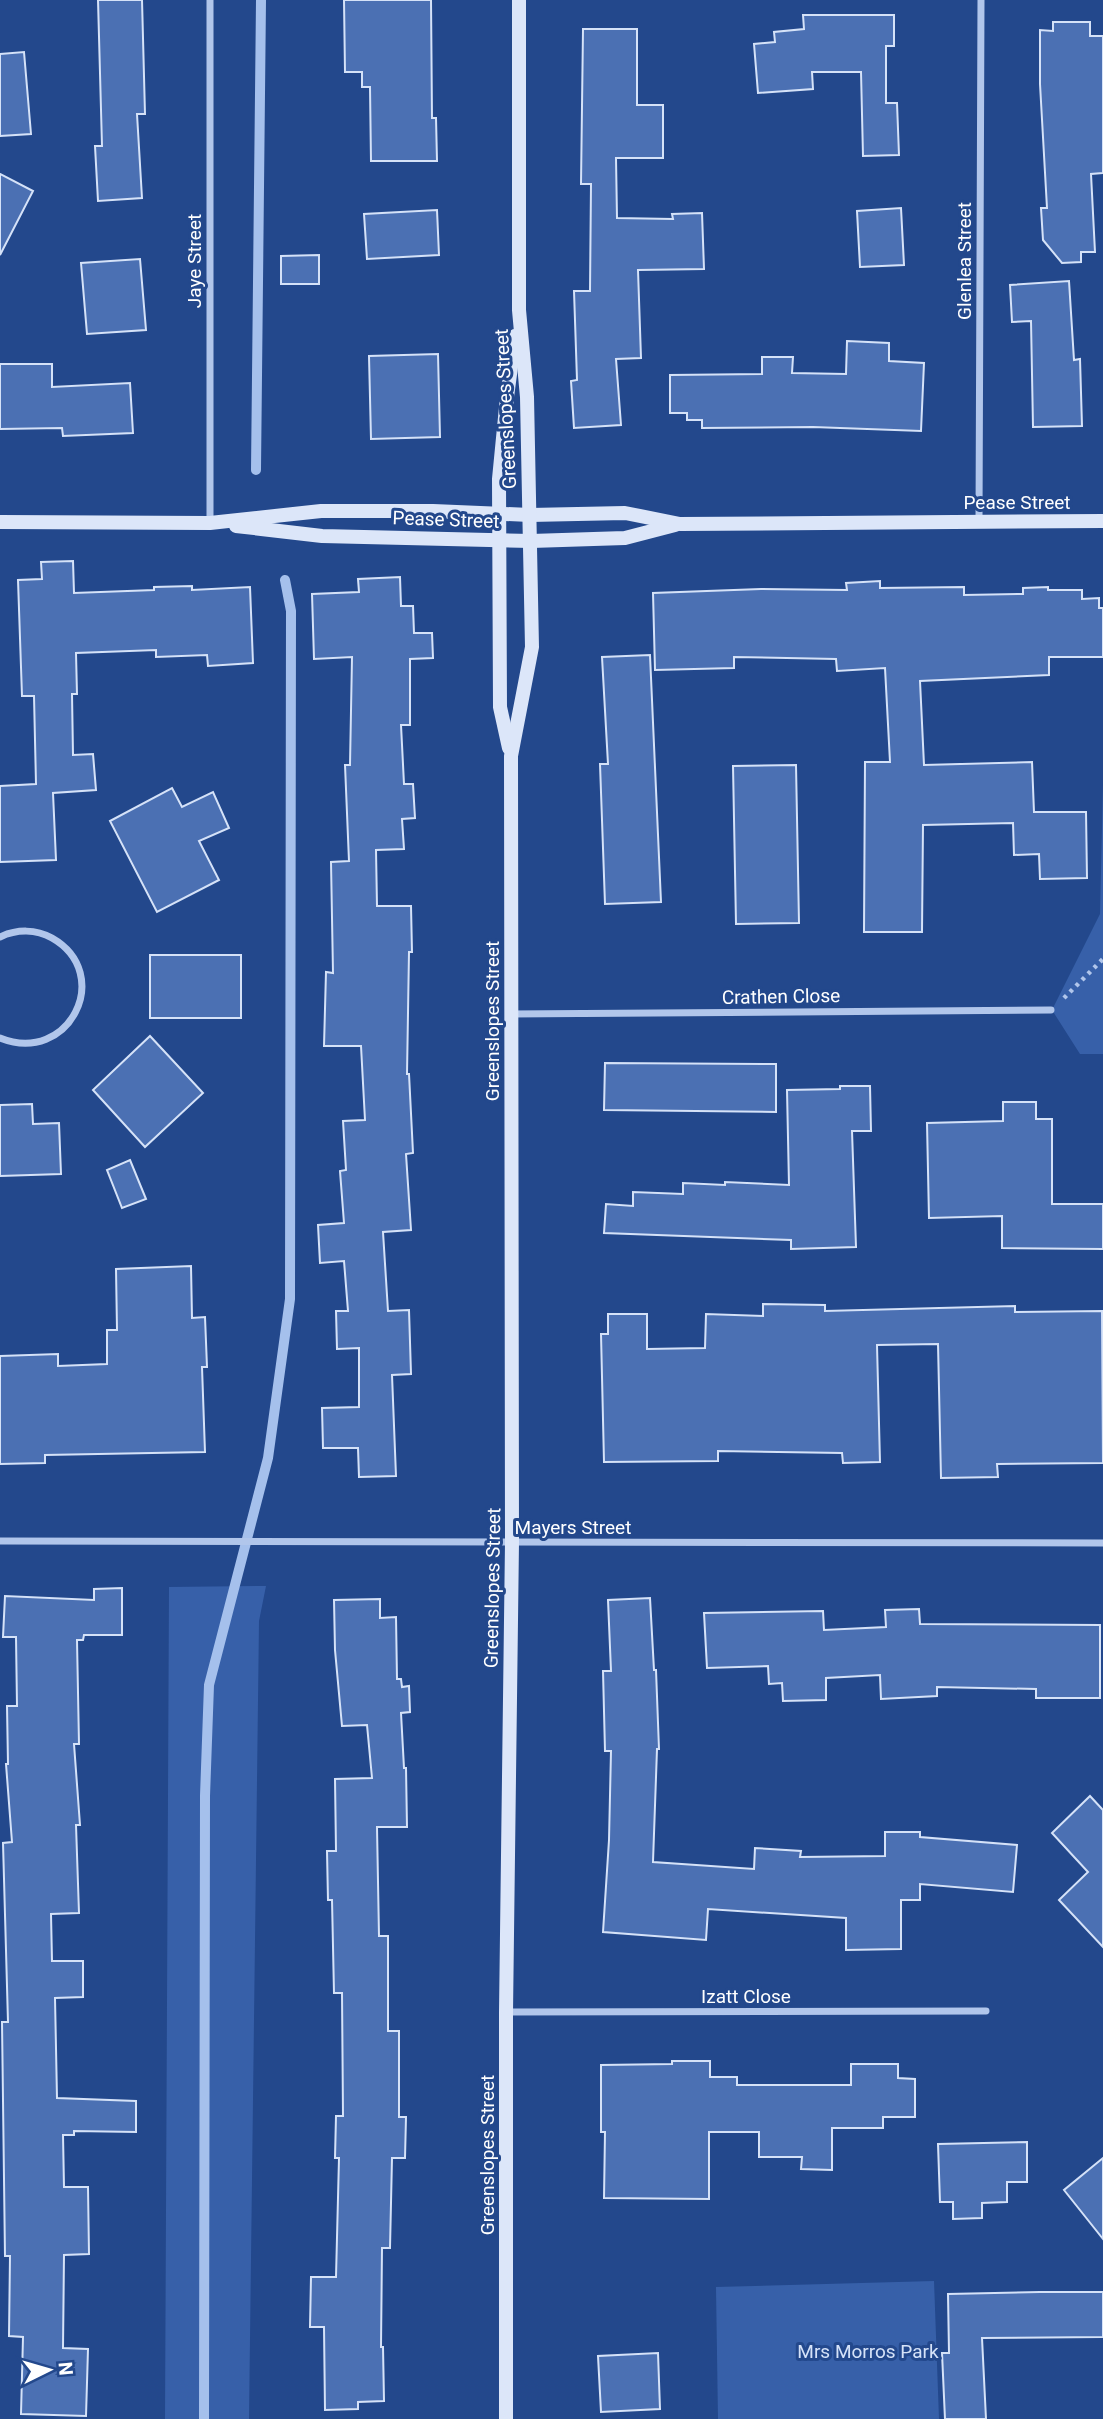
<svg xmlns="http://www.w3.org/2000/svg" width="1103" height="2419" font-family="Roboto,sans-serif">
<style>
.green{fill:#3760a9}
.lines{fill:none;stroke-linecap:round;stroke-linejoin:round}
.stream{stroke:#a5c0ec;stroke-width:10}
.building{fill:#4b70b3;stroke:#d5e2f8;stroke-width:2}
.path{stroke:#b1c6eb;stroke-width:4.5;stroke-dasharray:3.5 5;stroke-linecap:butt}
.street{stroke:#b1c6eb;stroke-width:7}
.secondary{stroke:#dce6f9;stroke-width:14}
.labels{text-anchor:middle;stroke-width:6;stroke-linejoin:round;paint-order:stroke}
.street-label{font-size:19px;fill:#fff;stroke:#23488c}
.park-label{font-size:19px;fill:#d5e2f8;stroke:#23488c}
</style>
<rect width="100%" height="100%" fill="#23488c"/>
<g class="green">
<path d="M1103,784v270h-23l-28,-44 48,-96z"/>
<path d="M266,1586l-7,35 -10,798h-84l4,-832z"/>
<path d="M934,2281l5,138h-221l-2,-132z"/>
</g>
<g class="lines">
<g class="stream">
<path d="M256,470l5,-470"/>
<path d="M204,2419l1,-623 4,-111 59,-227 22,-159 1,-688 -6,-31"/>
</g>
</g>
<g class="building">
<path d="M98,0h44l3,114h-8l5,84 -44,3 -3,-55h7z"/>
<path d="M344,0h87l1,118h4l1,43h-66l-1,-74h-8v-15h-17z"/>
<path d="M803,15h91v31h-8v57h11l2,52 -36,1 -2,-84h-49l1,17 -55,4 -4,-49 21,-2 -1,-10 30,-3z"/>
<path d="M1053,22h37v14h13v137l-12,1 4,78h-14v10l-19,1 -19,-23 -2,-32h6l-7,-124v-54l13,1z"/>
<path d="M583,29h54v76h26v53h-47l1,60 56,1 -1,-5 30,-1 2,56 -66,1 3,88 -25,1 5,66 -47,3 -3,-47 6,-1 -3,-89h16l1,-107h-10z"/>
<path d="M24,52l7,82 -31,2v-82z"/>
<path d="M0,174l33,17 -33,64z"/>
<path d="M901,208l3,57 -44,2 -3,-56z"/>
<path d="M437,210l2,45 -72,4 -3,-45z"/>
<path d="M319,255v29h-38v-28z"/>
<path d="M140,259l6,71 -59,4 -6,-71z"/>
<path d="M1069,281l5,79 6,-1 2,67 -49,1 -2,-106 -19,1 -2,-37z"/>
<path d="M847,341l42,2v18l35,2 -3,68 -108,-4 -111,1v-8h-15v-7h-17v-38l92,-1v-17h31l-1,16 54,1z"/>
<path d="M438,354l2,83 -69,2 -2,-83z"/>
<path d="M0,364h52v23l78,-4 3,50 -70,3 -1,-8 -62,1z"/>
<path d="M73,561l1,32 80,-3v-3l38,-1v4l58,-3 3,76 -45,3 -1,-11 -51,2v-7l-80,3 1,41h-5l1,61 20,-1 3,36 -43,3 3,67 -56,2v-76l36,-2 -2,-88h-12l-4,-116 24,-1 -1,-17z"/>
<path d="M400,577l1,29h12l1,27h18l1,25 -23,1v66h-9l3,59h9l2,34 -13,1 2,30 -28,1 1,56h34l1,46h-3l-2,122h2l4,79 -7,1 5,76 -28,2 5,79 21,-1 2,64 -19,1 4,101 -37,1 -1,-29h-35l-1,-40 37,-1v-59l-22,1 -1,-38h12l-4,-50 -24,2 -2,-38 26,-2 -4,-52 6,-1 -3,-49 22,-1 -4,-74h-37l2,-74 7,1 -2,-111 18,-1 -4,-96h5l2,-108 -38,2 -2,-65 47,-2 -1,-13z"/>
<path d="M880,581v7l84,-1v8l59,-1v-6l25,-1v3h34v9l17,-1v10h4v49h-54v18l-129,6 4,84 108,-3 2,50h52l1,66 -47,1 -1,-25 -25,1 -1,-32 -90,2 -1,107h-58l1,-170h25l-5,-94 -48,3 -1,-12 -102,-2v11l-79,2 -2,-77 108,-4 86,1 -1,-7z"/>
<path d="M650,655l11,247 -56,2 -5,-140h8l-6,-107z"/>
<path d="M796,765l3,158 -63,1 -3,-158z"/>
<path d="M172,788l10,19 31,-15 16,36 -30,13 20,39 -62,32 -47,-91z"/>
<rect x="150" y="955" width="91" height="63"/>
<path d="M150,1036l53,57 -58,54 -52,-57z"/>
<path d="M605,1063l171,1v48l-172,-2z"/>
<path d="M840,1086h30l1,45h-19l4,116 -65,2v-9l-187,-7 2,-29 27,2v-14l50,2v-11l42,2v-3l64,3 -2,-95 53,-1z"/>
<path d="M1003,1102h33v17h16v85h51v45l-101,-1v-32l-73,2 -2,-95 76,-2z"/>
<path d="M32,1104l1,20 26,-1 2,51 -61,2v-71z"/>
<path d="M130,1160l16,39 -24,9 -15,-38z"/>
<path d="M191,1266l1,52 13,-1 2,50h-5l3,85 -160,3v8l-45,1v-108l58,-2v12l49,-2v-34h10l-1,-61z"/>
<path d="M763,1304l62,1v6l190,-5v6l87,-1 1,152 -106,1 1,13 -57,1 -3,-134 -61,1 3,117 -37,1 -1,-10 -124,-2v10l-114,1 -3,-128h7v-20h39v35l58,-1 1,-34 57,2z"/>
<path d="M122,1588v47h-38l-1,5h-6l2,104h-5l6,81h-4l3,88 -28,1 1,47h31v36l-28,1 2,100 79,3v31l-62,-1v4h-11l1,52h24l1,67 -25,1 -1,93 25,1 -2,67 -65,-2 2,-77 -14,-1 1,-80h-5l-3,-234h6l-5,-179 9,-1 -6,-78h2l-1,-58h10l-1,-69h-13l2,-41 89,4v-11z"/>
<path d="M650,1598l4,72h2l3,79h-2l-4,113 101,7 1,-21 46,3 -1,6 85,-1v-24h35v5l97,8 -4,47 -93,-8v16h-19v49l-55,1v-32l-138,-9 -2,31 -103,-8 6,-92 2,-89h-6l-2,-80h8l-3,-71z"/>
<path d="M380,1599v19l16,-1 1,62h4l1,8 7,-1 1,26 -9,1 3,55h2l1,59h-30l2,109h9v95h11v86h7l-1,41h-13l-2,90h-8l-1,99h2l1,54 -26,1v7l-33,1 -1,-83h-14l1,-50h25l3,-119h-4l1,-42h7l-1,-123h-8l-2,-93h-4l-1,-49h9l-1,-72 37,-1 -5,-53 -25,1 -7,-76 -1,-50z"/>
<path d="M919,1609l1,15 180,1v73h-64v-9l-99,-2v9l-56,3 -1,-24 -54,3v22l-43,1 -1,-18 -13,1 -1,-18 -61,2 -3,-55 119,-2 1,19 62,-3 -1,-17z"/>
<path d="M1090,1796l13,14v137l-44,-47 29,-28 -36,-39z"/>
<path d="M672,2061h38v16h27v8h114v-21h47v14l17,1v38h-32v11h-51v42l-31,-1 1,-12h-43v-25h-50v67l-105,-1 1,-66h-4v-67l71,-1z"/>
<path d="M1027,2142v40h-20v20l-25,1v15l-29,1v-17h-13l-2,-58z"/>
<path d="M1103,2158v81l-39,-49z"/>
<path d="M1040,2292h63v45l-121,1 4,81h-41l-3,-66h7l-1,-59z"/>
<path d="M658,2353l2,56 -59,3 -3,-56z"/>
</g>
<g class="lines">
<path class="path" d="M1064,998l39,-39"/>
<g class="street">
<path d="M979,522l2,-522"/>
<path d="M210,523v-523"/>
<path d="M0,937c17,-8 36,-8 52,1 63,36 17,128 -52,100"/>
<path d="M511,1014l540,-4"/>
<path d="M0,1541l1103,2"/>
<path d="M506,2012l480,-1"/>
</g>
<g class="secondary">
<path d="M0,522l210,1 111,-12h112l97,4 95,-2 55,11 423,-3"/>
<path d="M236,526l86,10 209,5 94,-3 50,-13"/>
<path d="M509,748l-9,-41 -1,-228 8,-82 8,-61"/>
<path d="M506,2419v-407l6,-470 -1,-786 21,-109 -5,-250 -8,-87v-310"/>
</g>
</g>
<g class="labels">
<g class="street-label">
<text transform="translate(194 261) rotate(-90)" y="7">Jaye Street</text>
<text transform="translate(964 261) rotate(-90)" y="7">Glenlea Street</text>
<text transform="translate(505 409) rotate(-93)" y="7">Greenslopes Street</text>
<text x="1017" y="509">Pease Street</text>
<text transform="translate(446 519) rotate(2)" y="7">Pease Street</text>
<text transform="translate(781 996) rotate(-1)" y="7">Crathen Close</text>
<text transform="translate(492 1021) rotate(-90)" y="7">Greenslopes Street</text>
<text x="573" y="1534">Mayers Street</text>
<text transform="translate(492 1588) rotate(-89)" y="7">Greenslopes Street</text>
<text x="746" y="2003">Izatt Close</text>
<text transform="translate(487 2155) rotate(-90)" y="7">Greenslopes Street</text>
</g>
<g class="park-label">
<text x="868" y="2358">Mrs Morros Park</text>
</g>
</g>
<g transform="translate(49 2370) rotate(85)" stroke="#23488c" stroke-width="5" paint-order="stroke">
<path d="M0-5L12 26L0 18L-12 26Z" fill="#ffffff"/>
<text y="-10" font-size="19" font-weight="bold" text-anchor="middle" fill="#ffffff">N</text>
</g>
</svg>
